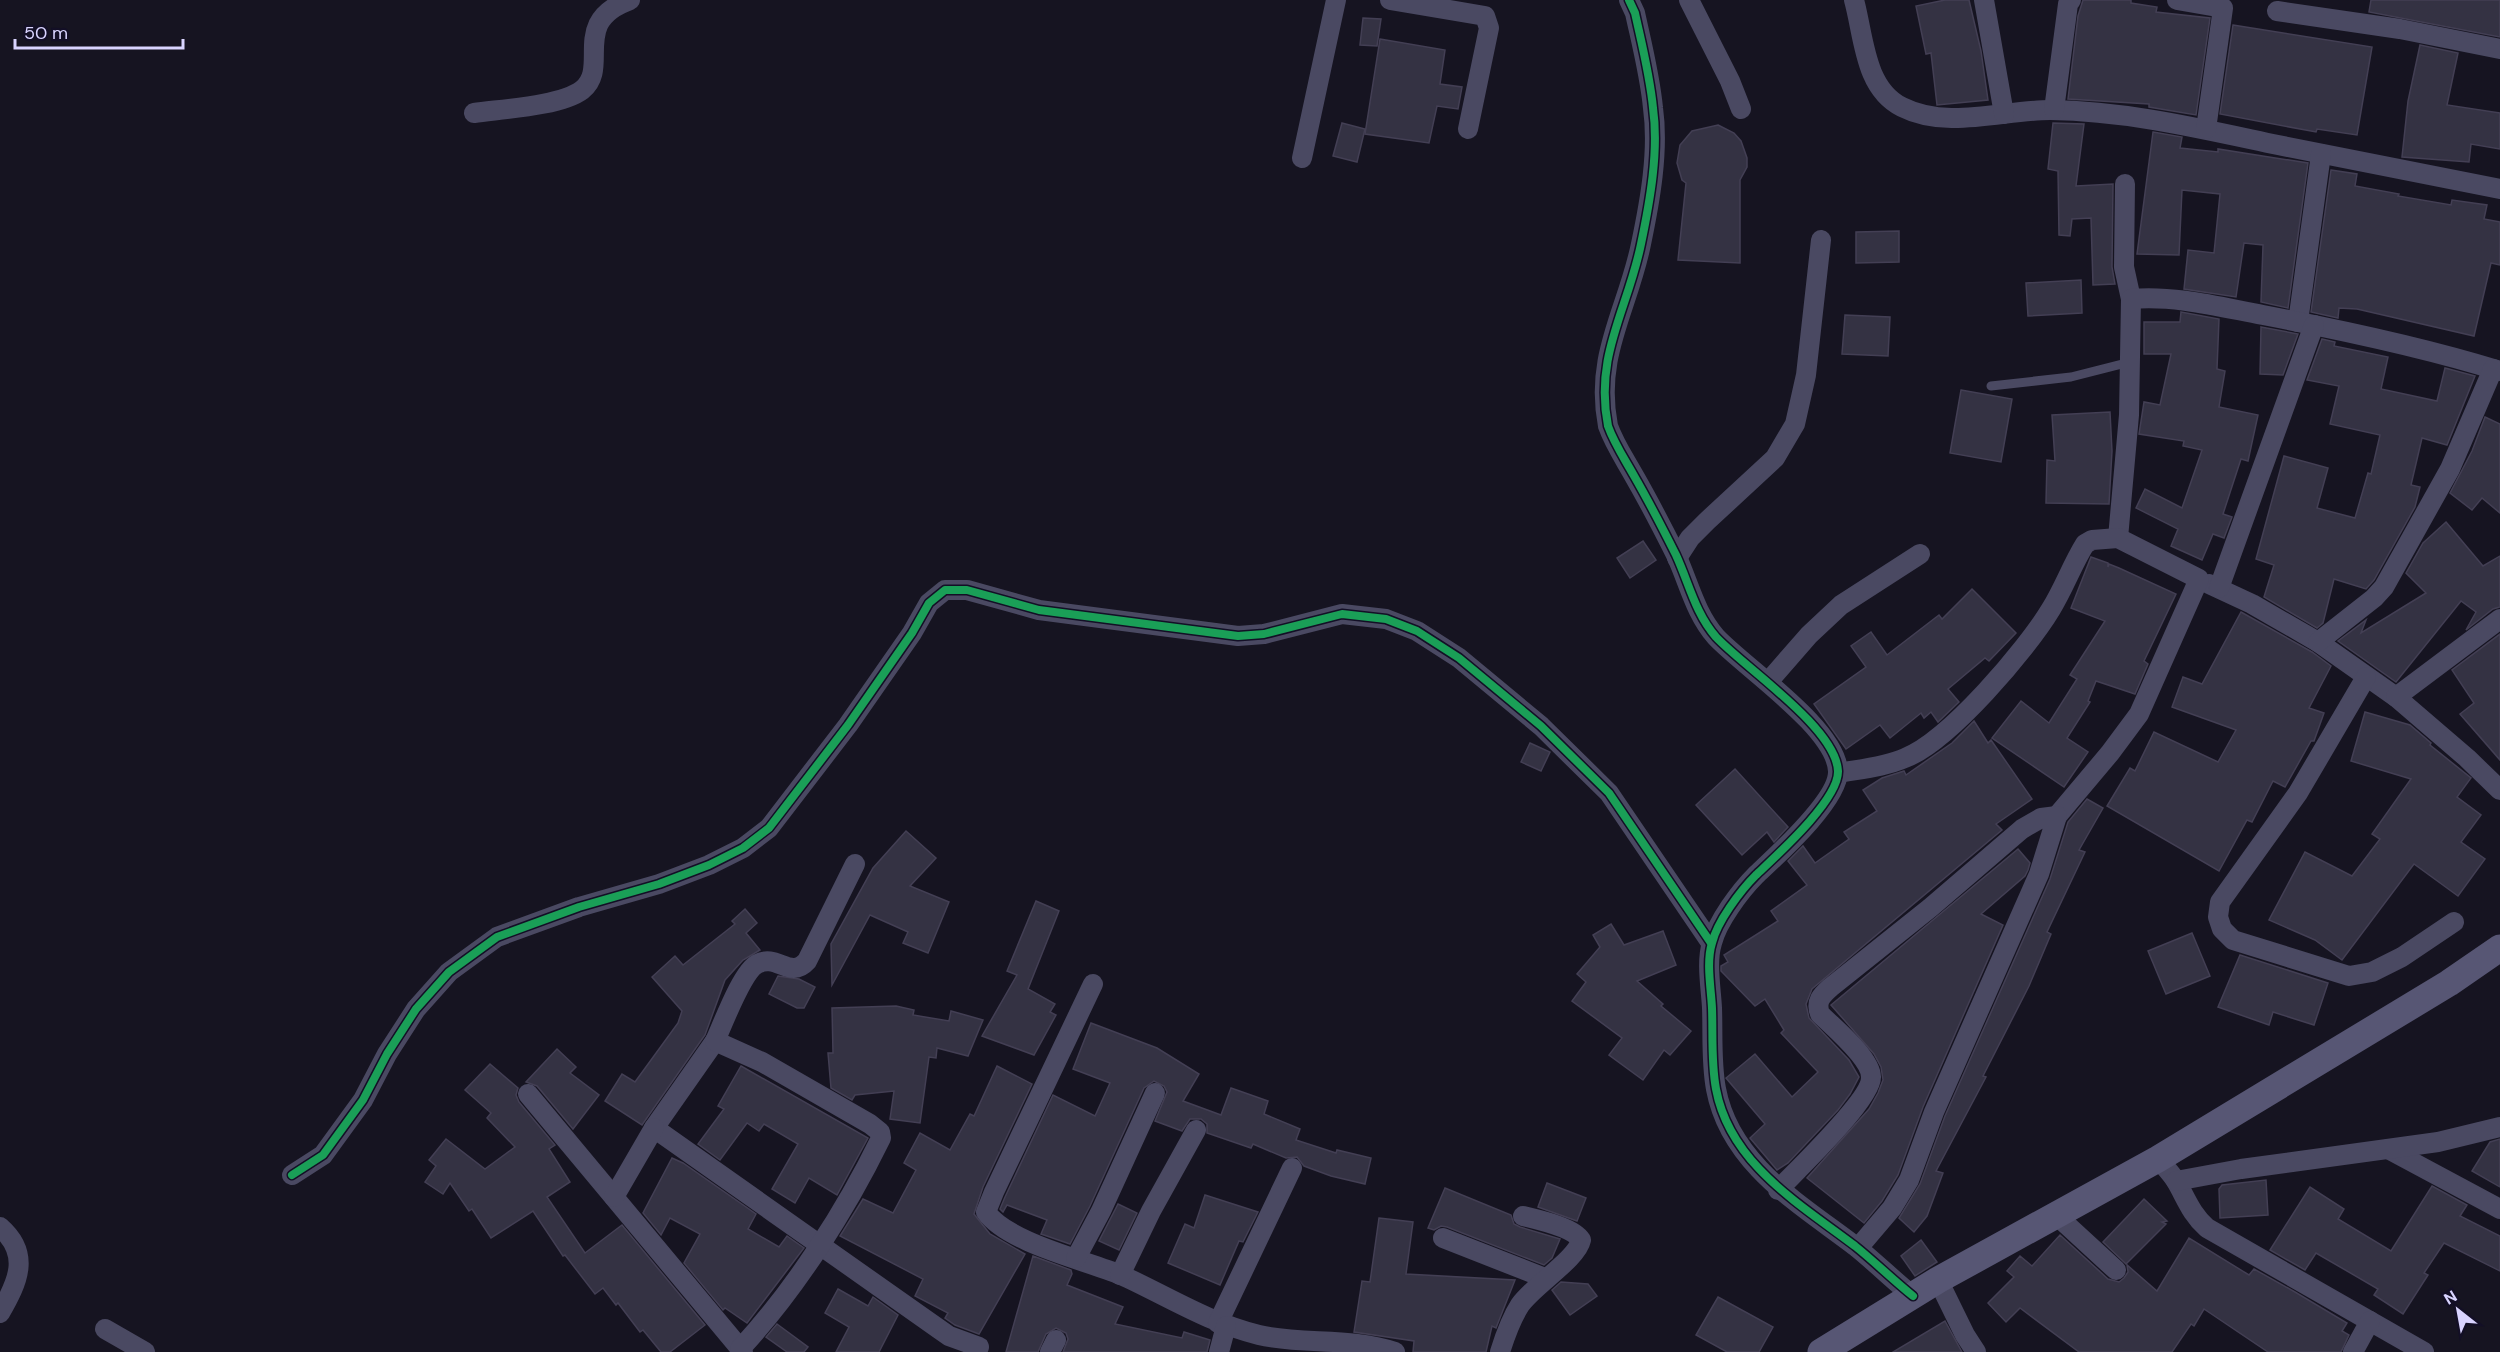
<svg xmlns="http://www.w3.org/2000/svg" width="2500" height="1352" font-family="'DM Sans',sans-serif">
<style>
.building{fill:#343243;stroke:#433f54;stroke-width:1.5}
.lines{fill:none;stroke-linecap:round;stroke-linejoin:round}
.lane{stroke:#4a4962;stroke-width:9}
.street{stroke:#4a4962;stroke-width:20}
.secondary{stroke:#575674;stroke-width:27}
.cycleway-casing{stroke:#130f26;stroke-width:11}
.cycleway{stroke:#1a9f57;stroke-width:8}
</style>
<rect width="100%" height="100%" fill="#161421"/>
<g class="building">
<path d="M1945,0h24l12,51 7,49 -51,5 -6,-52 -5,1 -10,-48z"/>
<path d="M2083,0h48v3l26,4 -1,5 54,6 -14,97 -47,-8v-3l-81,-5 10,-83z"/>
<path d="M2371,0h129v37l-131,-25z"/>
<path d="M1363,18l18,1 -4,27 -17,-1z"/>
<path d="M2233,25l139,22 -15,88 -40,-6 -1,3 -96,-18z"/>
<path d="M1380,39l65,11 -5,34 22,3 -4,22 -21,-3 -8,37 -64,-9z"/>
<path d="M2420,45l38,8 -11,52 53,8v36l-29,-5 -2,18 -67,-5 6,-56z"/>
<path d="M1342,123l23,6 -8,33 -24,-6z"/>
<path d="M2053,123l31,1 -8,62 37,-2 -1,83 3,17 -22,1 -2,-67 -19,1 -2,17 -11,-1 -1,-64 -10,-2z"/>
<path d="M1718,125l16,8 7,8 6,17v9l-7,13v83l-62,-3 8,-77 -4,-3 -5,-17 3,-18 12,-14z"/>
<path d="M2153,132l29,5 -2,11 38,4v-3l90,14 -20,145 -27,-6 2,-57 -19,-2 -8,54 -52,-8 4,-39 26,3 6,-59 -38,-4 -3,65 -42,-1z"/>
<path d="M2331,170l26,4 -2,12 44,8 -1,2 53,9 1,-5 35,5 -3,14 16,3v43l-9,-2 -17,73 -117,-27 -18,-1 -1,10 -27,-6z"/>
<path d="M1899,231v31l-43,1v-31z"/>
<path d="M2081,280l1,33 -54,3 -2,-33z"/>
<path d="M2181,312l38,7 -2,50 8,2 -6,36 39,8 -10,46 -7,-2 -18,55 9,3 -8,21 -11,-4 -11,26 -31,-14 7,-17 -42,-21 9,-19 37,19 20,-58 -19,-4 1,-5 -45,-7 5,-32 16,3 11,-51h-27v-32h36z"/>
<path d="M1845,315l45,2 -2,39 -46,-2z"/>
<path d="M2261,327l37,7 -15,41 -23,-1z"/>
<path d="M2322,339l13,3 -1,4 54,11 -7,32 56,12 8,-33 30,8 -28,69 -25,-7 -11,47 9,2 -5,20 -41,73 -8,9 -32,-10 -11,44 -6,5 -53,-31 10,-32 -18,-6 28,-103 44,12 -11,40 38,10 13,-45 3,1 9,-39 -50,-11 9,-38 -32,-6z"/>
<path d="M1961,390l51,9 -11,63 -51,-9z"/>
<path d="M2110,412l2,39 -3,53 -63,-1 1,-43 8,1 -3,-46z"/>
<path d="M2485,417l15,7v89l-18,-15 -10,12 -22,-17 22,-42z"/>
<path d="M2446,522l37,44 17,-10v51l-7,2 -27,21 10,-18 -15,-11 -65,81 -58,-41 28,-21 -5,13 65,-40 -20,-20 17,-30z"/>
<path d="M1643,541l13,19 -26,18 -13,-20z"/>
<path d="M2091,557l17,6v4l1,-3 10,4 57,26 -32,67 4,3 -13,30 -39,-13 -8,20 2,1 -23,36 21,14 -24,35 -72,-49 29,-37 28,22 28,-44 -7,-4 35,-54 -34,-13z"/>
<path d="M1972,589l44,44 -27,28 -4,-3 -37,31 11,13 -21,20 -7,-10 -7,6 -3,-5 -31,25 -10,-13 -34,24 -32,-45 52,-37 -15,-21 20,-14 16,23 52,-40 3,4z"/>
<path d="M2241,612l71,40 19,14 -22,42 15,5 -10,28h-3l-26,46 -12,-6 -21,41 -5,-2 -28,51 -112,-65 23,-38 5,3 19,-39 64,30 18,-32 -64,-23 11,-30 19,7z"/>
<path d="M2500,634v126l-40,-46 14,-11 -22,-33z"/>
<path d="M2365,712l45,13 21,18 -1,2 41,33 -14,19 24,18 -20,27 24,17 -27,37 -44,-32 -72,96 -27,-20 -46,-20 36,-68 47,24 28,-37 -8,-5 39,-55 -60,-18z"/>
<path d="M1974,721l14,22 3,-3 41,59 -36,25 6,6 -190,159 -6,15 3,14 40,42 10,17 -9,17 -12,16 -50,53 -11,7 -27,-32 15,-14 -39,-46 29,-24 37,43 26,-25 -37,-39 3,-3 -19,-31 -10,7 -34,-35v-5l7,-4 -4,-7 54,-34 -7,-10 36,-26 -19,-24 15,-15 12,17 34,-24 -5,-7 33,-21 -14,-21 19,-12 22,-7 2,4 46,-32z"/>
<path d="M1530,743l20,9 -9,19 -20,-9z"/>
<path d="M1735,769l53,58 -14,15 -7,-10 -25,23 -46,-50z"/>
<path d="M2087,799l16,9 -24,42 6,2 -38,80 4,2 -22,52 -46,90 3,1 -50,94 7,2 -16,43 -13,16 -15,-14 21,-34 25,-68 105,-237 18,-57z"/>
<path d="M906,831l30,27 -26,28 39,16 -21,51 -25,-10 5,-11 -38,-17 -38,70 -1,-41 42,-76z"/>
<path d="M2018,849l12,14 -2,7 -3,6 -44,38 22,11 -80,182 -25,68 -16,26 -18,22 -57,-45 62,-69 9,-16 5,-13 -2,-13 -7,-13 -43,-49z"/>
<path d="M1036,901l23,10 -31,78 27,15 -5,8 6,3 -22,40 -52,-19 35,-61 -10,-4z"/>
<path d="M745,909l12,14 -11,10 14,17 -17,10 -18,20 -20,55 -63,90 -37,-24 17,-27 13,8 43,-59 4,-12 -30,-34 23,-21 8,9 52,-41 -3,-3z"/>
<path d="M1611,924l13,21 39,-14 13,34 -39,16 26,23 -2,2 30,25 -21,24 -6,-5 -21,30 -34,-25 13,-17 -50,-37 14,-19 -9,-8 23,-27 -7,-12z"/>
<path d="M2192,933l18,43 -44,18 -18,-43z"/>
<path d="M2240,955l88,28 -14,42 -41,-13 -4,13 -51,-18z"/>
<path d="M778,976l21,3 16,8 -11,21h-7l-28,-14z"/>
<path d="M896,1006l18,4 -1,5 36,6 2,-10 32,9 -15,36 -31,-8 -1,10 -7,-1 -9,66 -30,-4 4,-28 -39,4 -3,5 -21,-12 -3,-35h5l-1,-45z"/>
<path d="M1091,1023l66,25 42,26 -16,27 38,14 10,-27 37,13 -4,13 36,15 -4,11 40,13 1,-3 34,8 -6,26 -34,-8 -27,-10 -7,-9 -11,1 -33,-14 -2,4 -44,-15v-9l-6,-5h-11l-8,12 -27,-10 12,-29 -3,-6 -10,-5 -10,7 -54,118 -20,38 -29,-10 6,-14 -40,-15 -4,7 -3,-3 5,-12 48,-102 42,21 15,-33 -37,-14z"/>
<path d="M557,1049l19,18 -6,6 29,22 -26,34 -36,-43 -11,-4z"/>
<path d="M490,1064l28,24 -2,7 3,7 36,43 -6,4 21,33 -23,15 38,56 37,-28 83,100 -35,27h-9l-18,-22 -3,2 -22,-29 -2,2 -13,-17 -8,6 -30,-39 -2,1 -30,-45 -42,27 -19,-29 -3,2 -19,-28 -7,11 -18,-12 11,-16 -7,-6 17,-21 39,30 30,-22 -28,-29 4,-5 -26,-23z"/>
<path d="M741,1066l127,72 -31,57 -28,-17 -14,25 -23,-14 26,-45 -34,-20 -5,7 -12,-8 -27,37 -22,-16 26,-35 -6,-3z"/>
<path d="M997,1066l35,18 -49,103 -9,27 16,20 35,20 -46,80 -24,-9 -10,-7 3,-5 -33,-17 8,-17 -83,-43 23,-37 30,14 23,-43 -12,-7 16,-30 30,17 20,-36 4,2z"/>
<path d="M2500,1139v48l-28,-16 18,-29z"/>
<path d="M672,1158l11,5 73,51 -8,15 31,18 8,-11 17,12 -57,75 -22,-15 -2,2 -39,-47 16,-29 -30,-16 -9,17 -18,-22z"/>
<path d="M2266,1180l2,35 -48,3 -1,-29 3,-4z"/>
<path d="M1547,1183l39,15 -9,23 -39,-14z"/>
<path d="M2432,1186l35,19 -7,11 40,20v35l-56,-28 -20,30 4,2 -25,39 -29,-19 4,-6 -62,-36 -11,17 -35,-20 40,-63 34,22 -6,10 53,32z"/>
<path d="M1445,1188l66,27 3,9 6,3 40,12 -8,19 -8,7 -97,-38 -6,-1 -7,4 -6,-2z"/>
<path d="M1205,1195l53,17 -15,30 -4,-1 -19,44 -52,-22 17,-39 9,4z"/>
<path d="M2144,1199l23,22 -5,1 4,2 -40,40 -23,-22z"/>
<path d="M1118,1204l19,9 -18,37 -20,-9z"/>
<path d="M1379,1218l34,4 -7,52 109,6 -19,48 -4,-2 -6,26h-73l1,-11 -60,-9 8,-51 8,1z"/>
<path d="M2060,1235l48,44 11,3 5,-4 4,-6 -1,-7 30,26 32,-53 60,37 5,-6 41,23 52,31 -5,8 7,4 -8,17h-73l-64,-43 -10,17 -3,-2 -19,28h-93l-59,-44 -14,14 -18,-19 26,-26 -7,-6 13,-15 12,10z"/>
<path d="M1921,1240l16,22 -22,14 -14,-20z"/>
<path d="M1033,1256l38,14 1,4 -5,11 56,22 -8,17 67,14 2,-6 26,8 -3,12h-144l5,-13 -2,-6 -10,-5 -10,6 -8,18h-32z"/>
<path d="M1561,1282l27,2 9,12 -27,19 -18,-25z"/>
<path d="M838,1289l30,17 5,-9 25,18 -19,37h-43l13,-25 -24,-14z"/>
<path d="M1718,1297l55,30 -14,25h-32l-31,-17z"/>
<path d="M1945,1321l17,31h-69z"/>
<path d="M777,1324l31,23 -4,5h-17l-21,-15z"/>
</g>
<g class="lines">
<path class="lane" d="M1991,386l80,-9 59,-15"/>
<g class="street">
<path d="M1390,0l95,16 4,12 -21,101"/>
<path d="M1629,0l6,13c7,32 15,63 18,95 6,43 -3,93 -12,136 -13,65 -47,111 -33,182 6,17 16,32 25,48 15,26 29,53 43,81 13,28 19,58 40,82 29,31 120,91 122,134 1,29 -62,85 -82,104 -16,16 -39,47 -44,68 -6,19 -1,45 0,65 1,26 -1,55 4,81 14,75 84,115 139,157 20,16 38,34 58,50"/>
<path d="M1689,0l41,81 11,28"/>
<path d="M1854,0c10,36 10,88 48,107 45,23 101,3 148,3 78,1 152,19 228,35 74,15 148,30 222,44"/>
<path d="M1984,0l20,114"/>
<path d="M2177,0l46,8 -17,121"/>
<path d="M2277,11l123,18 100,20"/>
<path d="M2054,110l14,-106 3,-4"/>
<path d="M474,113c28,-4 87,-7 108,-23 29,-23 -13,-68 48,-90"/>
<path d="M1302,158l34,-158"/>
<path d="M2125,184l-1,83 7,32"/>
<path d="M2298,322l23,-168"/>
<path d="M2118,538l11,-123 2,-116c44,-4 89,8 132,16 79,15 160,32 237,56"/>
<path d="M1677,558l13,-20 17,-17 68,-63 20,-34 11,-49 15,-135"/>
<path d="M2209,584l43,20 66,38 78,55"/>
<path d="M2219,588l95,-263"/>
<path d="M2500,619l-104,78 71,61 33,32"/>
<path d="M2318,642l56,-44 10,-11 66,-118 43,-100"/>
<path d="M2366,677l-68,116 -78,109 -2,15 4,12 11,11 116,36 23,-4 30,-15 52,-35"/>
<path d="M1768,682l41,-47 32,-30 79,-51"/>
<path d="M1838,773c22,-4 47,-6 67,-15 44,-17 122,-109 146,-149 13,-21 21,-44 34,-65l7,-4 26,-2 81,41 -60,135 -29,39 -53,63"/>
<path d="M1093,984l-99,208 -8,20c22,31 99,48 135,63 46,21 88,48 138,60 44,10 92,2 136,17"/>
<path d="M715,1041l-61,87 285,201 10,7 30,11"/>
<path d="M528,1094l215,258"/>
<path d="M2388,1149l112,60"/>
<path d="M2158,1159c6,7 13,14 18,22 10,17 15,33 31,47l217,124"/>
<path d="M292,1175l31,-20 40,-55 24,-46 29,-45 33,-37 48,-35 82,-30 80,-23 50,-19 34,-17 26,-20 79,-103 64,-92 17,-30 16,-13h22l72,20 199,26 26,-2 78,-20 44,5 31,12 42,27 82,68 68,67 102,150"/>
<path d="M2176,1181l65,-12 197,-27 62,-15"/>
<path d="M1778,1190c18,-19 94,-91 93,-113 0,-19 -38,-50 -51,-63 -5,-13 2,-19 11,-27l99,-79 92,-79 19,-11 16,-2 -18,58 -105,238 -25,68 -17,28 -34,40"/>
<path d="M614,1197l40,-69"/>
<path d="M2055,1214l61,56"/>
<path d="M0,1227c31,27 18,55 0,86"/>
<path d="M1443,1238l102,40"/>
<path d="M1076,1258l25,-47 54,-118"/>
<path d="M1120,1275l31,-64 45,-81"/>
<path d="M1938,1280l27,55 11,17"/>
<path d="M1218,1323l74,-155"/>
<path d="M105,1329l40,23"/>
<path d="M740,1349c55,-59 106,-139 141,-211l-1,-6 -10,-8 -108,-62 -47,-21c8,-17 27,-69 42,-77 20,-11 33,16 50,-3l48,-97"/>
<path d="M1050,1352l6,-12"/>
<path d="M1219,1352l7,-26"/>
<path d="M1500,1352c5,-16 11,-33 20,-47 14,-20 57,-46 61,-65 -8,-13 -42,-20 -58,-24"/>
<path d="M2353,1352l17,-31"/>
</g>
<path class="secondary" d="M1821,1352l117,-72 220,-121 291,-176 51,-35"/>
<defs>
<g id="cycleway">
<path d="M1629,0l6,13c7,32 15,63 18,95 6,43 -3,93 -12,136 -13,65 -47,111 -33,182 6,17 16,32 25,48 15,26 29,53 43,81 13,28 19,58 40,82 29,31 120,91 122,134 1,29 -62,85 -82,104 -16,16 -39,47 -44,68 -6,19 -1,45 0,65 1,26 -1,55 4,81 14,75 84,115 139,157 20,16 38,34 58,50"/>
<path d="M292,1175l31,-20 40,-55 24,-46 29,-45 33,-37 48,-35 82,-30 80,-23 50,-19 34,-17 26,-20 79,-103 64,-92 17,-30 16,-13h22l72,20 199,26 26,-2 78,-20 44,5 31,12 42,27 82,68 68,67 102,150"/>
</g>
</defs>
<use href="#cycleway" class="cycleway-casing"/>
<use href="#cycleway" class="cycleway"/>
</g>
<g transform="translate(2458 1310) rotate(329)" stroke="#130f26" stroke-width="4.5" paint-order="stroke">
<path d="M0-4.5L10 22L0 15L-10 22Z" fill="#d9d4ff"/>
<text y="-9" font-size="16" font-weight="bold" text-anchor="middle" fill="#d9d4ff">N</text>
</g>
<path d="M15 39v9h168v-9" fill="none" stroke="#d9d4ff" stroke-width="3"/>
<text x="24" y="39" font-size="18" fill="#d9d4ff" stroke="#130f26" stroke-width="4.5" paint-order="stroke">50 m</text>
</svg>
